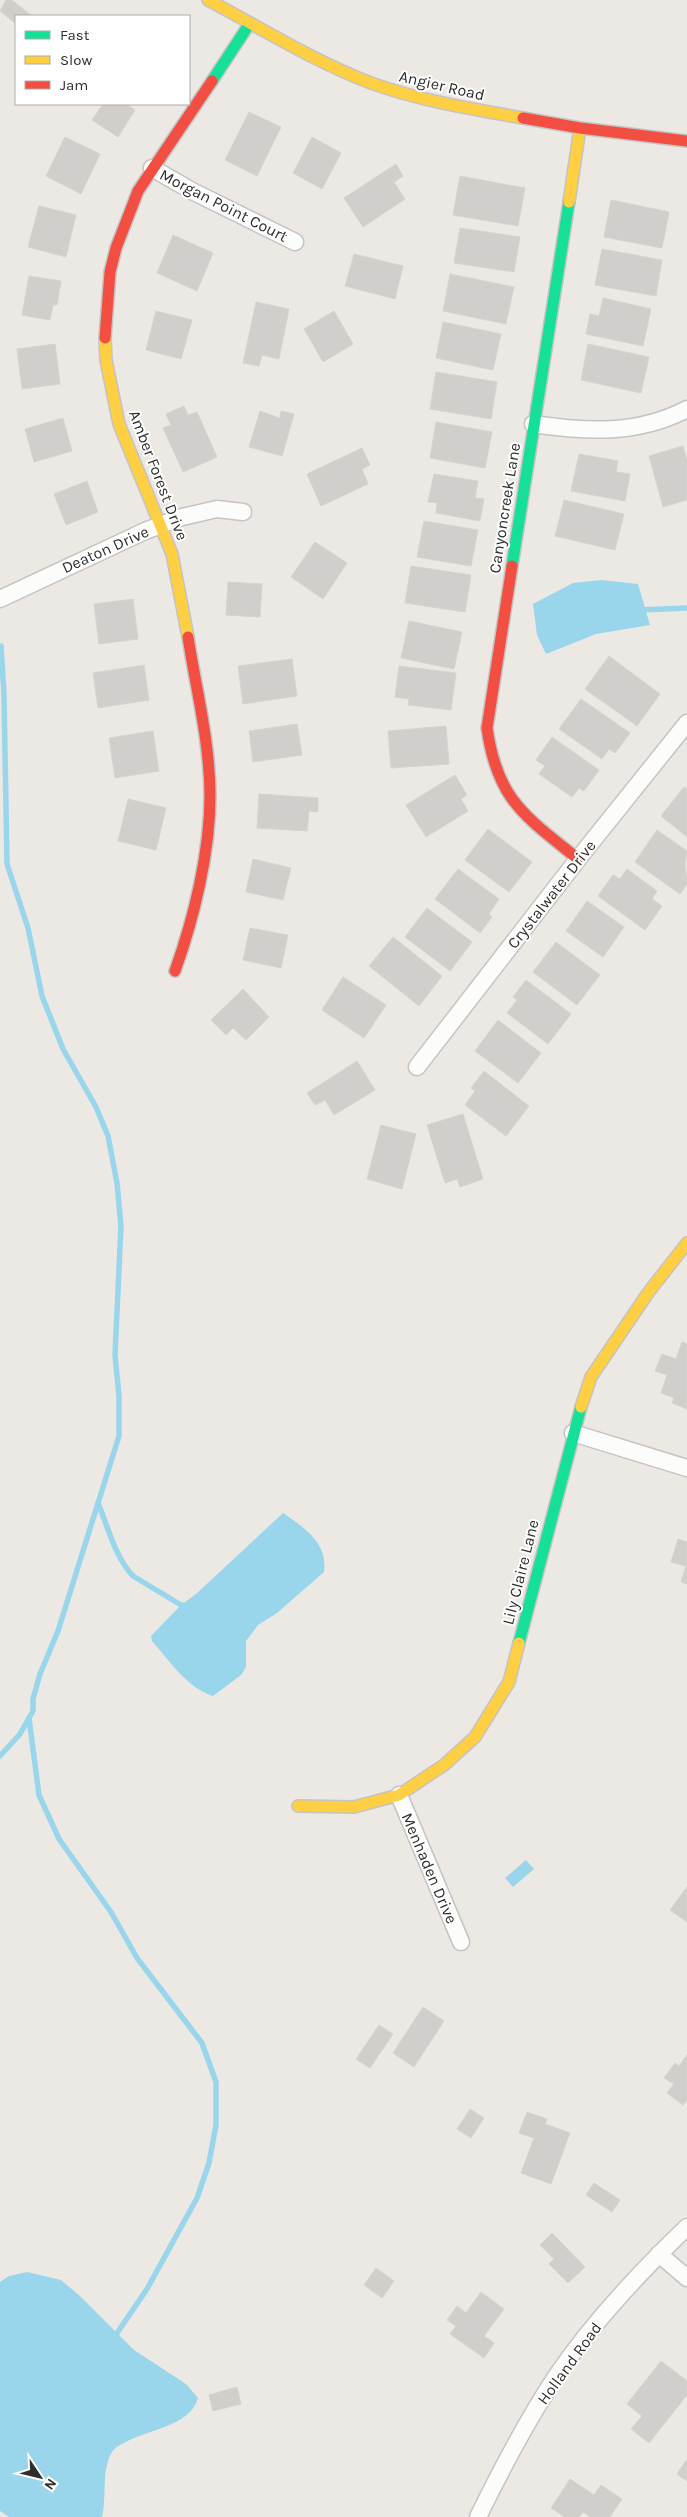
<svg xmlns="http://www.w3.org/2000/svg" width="687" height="2517" font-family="Karla,sans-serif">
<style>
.water{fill:#99d6ec}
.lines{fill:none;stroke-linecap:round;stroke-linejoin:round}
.stream{stroke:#99d6ec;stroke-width:5.5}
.building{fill:#d1cecb;stroke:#d7d4d0}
.street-casing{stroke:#c5c4c5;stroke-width:19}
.fast-casing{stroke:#c5c4c5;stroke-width:14}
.slow-casing{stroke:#c5c4c5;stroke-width:14}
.jam-casing{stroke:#c5c4c5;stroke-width:14}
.street{stroke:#fcfcfb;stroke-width:16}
.fast{stroke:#16e098;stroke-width:11}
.slow{stroke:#ffcf43;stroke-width:11}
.jam{stroke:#f24e42;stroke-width:11}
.labels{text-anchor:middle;stroke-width:4;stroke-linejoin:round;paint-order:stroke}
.street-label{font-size:16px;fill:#2e2e2e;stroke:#fff}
</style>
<rect width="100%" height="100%" fill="#ece8e4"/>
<g class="water">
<path d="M601,580l37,4 12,41 -54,9 -50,20 -9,-19 -4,-31 40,-21z"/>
<path d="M283,1513c22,15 45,30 41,59l-47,41 -19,12 -12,16v26l-5,8 -28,21c-26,-8 -44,-36 -61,-55l-1,-5 30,-31 15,-11z"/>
<path d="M526,1860l8,9 -21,18 -8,-9z"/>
<path d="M27,2272l34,8 19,16 54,54 52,34 12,14c-8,29 -51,31 -74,45 -4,2 -10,5 -12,9 -11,18 -5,45 -10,65h-93l-9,-6v-229l9,-6z"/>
</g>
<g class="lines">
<g class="stream">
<path d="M639,610l48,-2"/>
<path d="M98,1503c10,24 17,54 35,73l48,29h6"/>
<path d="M29,1718l10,77 20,44 52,73 26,46 65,85 14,39v43l-7,38 -12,35 -50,91 -34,50"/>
<path d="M0,1756l20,-22 13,-23v-12l7,-25 18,-43 61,-195v-40l-4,-41 6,-129 -4,-43 -9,-47 -12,-29 -33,-58 -21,-53 -14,-68 -21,-64 -3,-169 -3,-49"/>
</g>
</g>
<g class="building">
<path d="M6,0h6l20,16h-16v8l-16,-13z"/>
<path d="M103,104h23l9,6 -17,27 -26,-17z"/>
<path d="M249,112l32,15 -24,49 -32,-16z"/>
<path d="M65,137l35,17 -19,40 -35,-18z"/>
<path d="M312,137l29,16 -19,36 -29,-16z"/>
<path d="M396,164l7,12 -9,6 11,17 -42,28 -19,-29z"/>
<path d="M460,176l65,12 -7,38 -65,-11z"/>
<path d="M611,200l58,12 -7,36 -58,-11z"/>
<path d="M39,206l37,9 -10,42 -38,-10z"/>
<path d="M460,228l60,9 -6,35 -60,-9z"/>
<path d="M173,235l40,18 -16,38 -40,-18z"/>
<path d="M602,249l60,11 -6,36 -61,-11z"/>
<path d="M354,254l49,12 -8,33 -50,-13z"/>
<path d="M450,274l64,13 -8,37 -63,-13z"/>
<path d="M29,276l32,5 -4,24h-4l-3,15 -28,-5z"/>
<path d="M603,298l48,11 -8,37 -57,-12 4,-20 9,2z"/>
<path d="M256,302l33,7 -10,50 -17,-4 -3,11 -16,-3z"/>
<path d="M156,311l36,9 -11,39 -35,-9z"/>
<path d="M334,311l19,33 -30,18 -19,-33z"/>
<path d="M443,322l58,12 -8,36 -57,-12z"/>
<path d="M55,344l5,40 -38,5 -5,-40z"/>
<path d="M588,344l61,13 -8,36 -60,-13z"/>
<path d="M436,372l61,10 -6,37 -61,-10z"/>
<path d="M184,406l4,9 9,-3 20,45 -34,15 -20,-44 8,-3 -5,-11z"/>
<path d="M260,411l20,7 1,-7 13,3 -12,42 -33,-9z"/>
<path d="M63,418l9,33 -38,11 -9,-33z"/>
<path d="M436,422l56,10 -7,36 -55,-10z"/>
<path d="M683,446l4,15v39l-24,7 -14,-51z"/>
<path d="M362,448l8,17 -8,4 6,15 -47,22 -14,-32z"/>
<path d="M579,454l39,7 -2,11 14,2 -5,27 -54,-10z"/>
<path d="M434,474l44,7 -3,17 9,1 -4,22 -44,-8 1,-10 -9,-1z"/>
<path d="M87,481l11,31 -32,13 -12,-31z"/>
<path d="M564,500l60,14 -9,36 -60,-14z"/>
<path d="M424,521l54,9 -7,36 -54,-9z"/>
<path d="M315,542l32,21 -24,36 -32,-22z"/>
<path d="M411,566l60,9 -6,37 -60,-9z"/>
<path d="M228,582l34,2 -2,33 -34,-2z"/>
<path d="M133,599l5,40 -39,5 -5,-40z"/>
<path d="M409,621l53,11 -8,37 -53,-11z"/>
<path d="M609,656l51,38 -23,32 -52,-37z"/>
<path d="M292,659l5,37 -54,8 -5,-38z"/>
<path d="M144,665l5,35 -51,8 -5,-35z"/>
<path d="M399,666l57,7 -5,37 -43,-5 1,-6 -14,-2z"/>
<path d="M581,699l49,34 -15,20 -6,-4 -7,10 -43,-30z"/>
<path d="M297,724l5,31 -49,7 -4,-31z"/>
<path d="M446,726l3,38 -58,4 -3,-37z"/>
<path d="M153,731l6,40 -44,7 -6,-40z"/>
<path d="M552,737l47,33 -15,21 -5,-3 -7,9 -33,-23 6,-8 -9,-6z"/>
<path d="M455,775l12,20 -6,4 7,12 -42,26 -20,-32z"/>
<path d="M684,787l3,2v48l-26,-21z"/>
<path d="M259,794l59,4v14l-9,-1 -2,20 -50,-3z"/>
<path d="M128,799l38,9 -10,42 -38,-9z"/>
<path d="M488,829l44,33 -23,30 -44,-32z"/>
<path d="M657,830l30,21 -2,13 2,20 -7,10 -45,-32z"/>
<path d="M253,859l38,9 -8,32 -37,-8z"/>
<path d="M458,869l41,30 -10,15 3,3 -12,16 -45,-34z"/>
<path d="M627,869l30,22 -5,8 10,7 -17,24 -47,-34 15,-21 7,4z"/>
<path d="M587,901l37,26 -21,30 -37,-26z"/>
<path d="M427,908l45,34 -22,29 -45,-34z"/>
<path d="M250,928l38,7 -7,33 -38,-8z"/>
<path d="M393,937l49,39 -23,30 -50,-40z"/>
<path d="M556,942l44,33 -23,30 -44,-33z"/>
<path d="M343,977l43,28 -22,33 -42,-28z"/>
<path d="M526,980l45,34 -23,30 -41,-31 10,-13 -4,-3z"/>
<path d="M243,989l26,28 -23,23 -13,-12 -7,7 -15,-15z"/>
<path d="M498,1020l43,33 -23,30 -43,-32z"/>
<path d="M357,1061l18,29 -41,25 -9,-15 -10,5 -8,-12z"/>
<path d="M484,1071l45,35 -23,30 -41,-31 10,-14 -4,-3z"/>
<path d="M463,1114l20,65 -23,8 -3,-8 -12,4 -18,-58z"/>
<path d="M381,1125l35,9 -14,55 -35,-10z"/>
<path d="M682,1342l5,2v65l-15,-6 2,-5 -13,-5 6,-18 -12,-4 7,-17 14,5z"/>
<path d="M678,1539l9,3v42l-6,-2 5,-16 -15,-4z"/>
<path d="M687,1887v35l-17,-12z"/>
<path d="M423,2007l21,14 -30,46 -21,-14z"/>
<path d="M379,2025l14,9 -23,34 -14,-9z"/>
<path d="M687,2055v45l-4,5 -16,-12 7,-9 -10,-6 11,-15 4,3z"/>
<path d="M470,2109l14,9 -13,20 -14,-9z"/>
<path d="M527,2112l20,7 -2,5 25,9 -19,51 -30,-11 13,-35 -15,-5z"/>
<path d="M594,2183l26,17 -8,12 -26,-17z"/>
<path d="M552,2233l33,34 -17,16 -19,-19 5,-5 -14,-14z"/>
<path d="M376,2268l18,13 -12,17 -18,-13z"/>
<path d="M481,2292l23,17 -20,27 10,7 -10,15 -34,-24 6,-8 -9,-6 10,-14 9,7z"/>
<path d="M661,2361l26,20v14l-38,48 -18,-14 11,-13 -15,-12z"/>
<path d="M237,2387l4,17 -28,7 -4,-16z"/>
<path d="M687,2459v22l-10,-7z"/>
<path d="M570,2479l24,16 7,-10 21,14 -12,18h-20l-7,-5 -4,5h-14l-14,-9z"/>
</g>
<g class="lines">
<defs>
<g id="street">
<path d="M152,168l40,23 103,51"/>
<path d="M533,424c54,8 104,11 154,-15"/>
<path d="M0,599l145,-68 37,-14 35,-8 26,3"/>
<path d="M417,1067l161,-208 109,-136"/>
<path d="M573,1433l114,35"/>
<path d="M399,1795l62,147"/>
<path d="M659,2254l28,24"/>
<path d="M478,2517c24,-49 49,-97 79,-142 37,-54 83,-103 130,-148"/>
</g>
<g id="fast">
<path d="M212,81l38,-58"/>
<path d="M512,566l57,-364"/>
<path d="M519,1643l62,-236"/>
</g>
<g id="slow">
<path d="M208,0c53,28 107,62 163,83 50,18 101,26 152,35"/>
<path d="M569,202l11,-74"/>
<path d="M105,338l1,22 13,64 53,130 16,83"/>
<path d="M581,1407l10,-30 57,-84 39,-50"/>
<path d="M298,1806l56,1 45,-12 45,-30 31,-28 34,-55 10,-39"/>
</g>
<g id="jam">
<path d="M523,118l57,10 107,13"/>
<path d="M105,338l5,-66 6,-24 22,-57 74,-110"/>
<path d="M512,566l-25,162c10,72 38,88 91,131"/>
<path d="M175,971c19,-53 35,-119 35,-175 0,-53 -14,-107 -22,-159"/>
</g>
</defs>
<use href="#street" class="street-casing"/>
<use href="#fast" class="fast-casing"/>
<use href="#slow" class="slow-casing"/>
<use href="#jam" class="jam-casing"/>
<use href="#street" class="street"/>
<use href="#fast" class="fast"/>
<use href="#slow" class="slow"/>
<use href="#jam" class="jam"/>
</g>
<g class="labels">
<g class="street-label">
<text transform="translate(442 85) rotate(13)" y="6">Angier Road</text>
<text transform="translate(224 205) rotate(27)" y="6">Morgan Point Court</text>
<text transform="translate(159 475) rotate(69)" y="6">Amber Forest Drive</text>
<text transform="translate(504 508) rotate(-81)" y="6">Canyoncreek Lane</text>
<text transform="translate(105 549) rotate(-24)" y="6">Deaton Drive</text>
<text transform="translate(551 894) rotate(-52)" y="6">Crystalwater Drive</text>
<text transform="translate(520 1572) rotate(-76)" y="6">Lily Claire Lane</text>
<text transform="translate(430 1868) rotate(67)" y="6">Menhaden Drive</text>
<text transform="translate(569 2363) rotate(-54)" y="6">Holland Road</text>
</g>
</g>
<rect x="15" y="15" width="175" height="90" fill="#ffffff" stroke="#ababab"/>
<rect x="25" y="31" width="25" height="8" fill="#16e098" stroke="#ababab"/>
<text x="60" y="40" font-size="15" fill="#2e2e2e">Fast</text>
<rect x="25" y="56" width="25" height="8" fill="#ffcf43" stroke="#ababab"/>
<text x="60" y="65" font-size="15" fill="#2e2e2e">Slow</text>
<rect x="25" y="81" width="25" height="8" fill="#f24e42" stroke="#ababab"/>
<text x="60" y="90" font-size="15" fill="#2e2e2e">Jam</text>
<g transform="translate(40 2477) rotate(125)" stroke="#ffffff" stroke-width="4" paint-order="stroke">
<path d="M0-4L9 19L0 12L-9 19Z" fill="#2e2e2e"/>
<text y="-8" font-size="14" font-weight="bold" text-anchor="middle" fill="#2e2e2e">N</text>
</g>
</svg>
